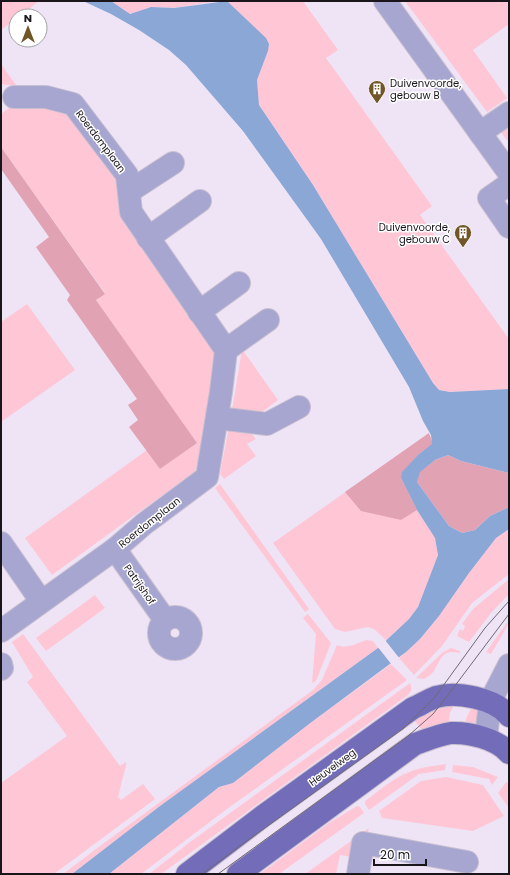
<svg xmlns="http://www.w3.org/2000/svg" width="510" height="875" font-family="Poppins,sans-serif">
<style>
.green{fill:#ffc7d5}
.forest{fill:#e1a3b3}
.water{fill:#8ba7d6}
.pier{fill:#eee4f6}
.lines{fill:none;stroke-linecap:round;stroke-linejoin:round}
.minor-casing{stroke:#c8bfcf;stroke-width:24}
.major-casing{stroke:#c8bfcf;stroke-width:24}
.minor{stroke:#a7a6d1;stroke-width:22}
.major{stroke:#736db9;stroke-width:22}
.tram{stroke:#6f6974;stroke-width:1}
.labels{text-anchor:middle;stroke-width:3;stroke-linejoin:round;paint-order:stroke}
.poi-label{font-size:10px;fill:#19151b;stroke:#fff;text-anchor:start}
.street-label{font-size:10px;fill:#19151b;stroke:#fff}
</style>
<rect width="100%" height="100%" fill="#eee4f6"/>
<g class="green">
<path d="M1,1h38l-19,15h-4v3l-15,11z"/>
<path d="M111,1h108l-45,7 -23,-1 -21,7z"/>
<path d="M227,1h76l35,49 -12,8 106,148 -12,9 89,124v50l-59,3 -11,-2 -6,-7 -120,-198 -54,-80 -2,-25 11,-29 -32,-41z"/>
<path d="M405,1h104v23l-36,26 34,48 -20,14z"/>
<path d="M1,64l15,21h-9l-6,-1z"/>
<path d="M17,102l44,8 10,6 43,58 7,14 -1,26 97,137 -17,117 -148,107 -27,-37 122,-88 13,19 36,-26 -100,-143 9,-7 -104,-146v-33z"/>
<path d="M509,118v25l-12,-16z"/>
<path d="M27,304l48,66 -74,52v-100z"/>
<path d="M242,349l36,51 -20,15 -26,-4z"/>
<path d="M229,426l18,3 9,10 -9,5 9,12 -32,23 -4,-5z"/>
<path d="M429,433l-10,21 -2,56 18,28 3,17 -20,52 -9,12 -23,21 -12,-11 -6,-2 -23,5 -10,-3 -62,-86z"/>
<path d="M220,484l89,125 -4,3 -90,-124z"/>
<path d="M509,529v45l-37,29 -30,43 -28,29 -15,-17 21,-19 19,-23 30,-43 27,-35z"/>
<path d="M509,579v15l-18,19 -22,29 -12,-6 3,-7 3,2 2,-5 -3,-2 11,-15z"/>
<path d="M95,595l10,13 -59,43 -10,-13z"/>
<path d="M308,614l23,29 -15,38 -4,2 4,-49 -13,-16z"/>
<path d="M509,620c0,5 -14,27 -18,34l-5,-2z"/>
<path d="M23,634l97,132 6,-4v3l-8,32 3,3 22,-16 12,15 -101,75h-53v-91l66,-47 -40,-54 6,-5 -21,-35z"/>
<path d="M366,640l7,1 5,7 -218,158 -88,68h-9l37,-28 213,-156 9,-10 15,-35c10,4 19,-1 29,-5z"/>
<path d="M451,648l9,3v2c-18,-4 -19,6 -26,18 -3,4 -7,6 -10,8l-8,-1 26,-25z"/>
<path d="M391,664l16,16 -180,129 -86,65h-32l110,-87 14,-4 76,-59z"/>
<path d="M410,683c2,6 2,8 -2,12l-247,179h-12l41,-32z"/>
<path d="M455,703l-5,10 -2,14 -220,147h-4l198,-144 -11,-14z"/>
<path d="M473,704l8,2v19l-15,1v-7z"/>
<path d="M446,764l-1,6 -26,4 -50,36 -4,-6v-3c14,-10 28,-23 44,-29 12,-5 24,-6 37,-8z"/>
<path d="M453,765l20,2 25,10 -6,8 -3,-6 -37,-7z"/>
<path d="M446,777l37,8 21,31 -31,15 -91,-13 -3,-7 42,-30z"/>
<path d="M506,782l3,2v24l-11,-15z"/>
<path d="M357,806l3,1 4,6 -85,61h-19l69,-51z"/>
<path d="M369,828l-2,7 -14,22 -13,-2 -4,19h-31z"/>
</g>
<g class="forest">
<path d="M1,147l104,147 -9,6 101,143 -37,26 -31,-42 9,-7 -10,-15 9,-6 -70,-99 3,-5 -34,-48 13,-10 -48,-68z"/>
<path d="M429,433l4,11 -14,10 -18,24 16,32 -16,10 -40,-9 -16,-19z"/>
<path d="M448,455l13,6 48,12v34l-19,9 -15,14 -13,3 -13,-7 -32,-44 2,-10 16,-12z"/>
</g>
<path class="water" d="M83,1h28l19,13 21,-7 23,1 53,-7 39,37 3,6 -1,7 -11,29 2,25 54,80 120,198 6,7 11,2 59,-3v84l-48,-12 -13,-6 -13,5 -15,12 -3,10 32,44 13,7 13,-3 15,-14 19,-9v22l-13,9 -27,35 -30,43 -19,23 -14,13 -97,72 -76,59 -14,4 -110,87h-37l88,-68 218,-158 31,-29 9,-12 20,-52 -3,-17 -18,-28 -16,-32 1,-6 17,-18 13,-10 -1,-9 -8,-14 -14,-34 -88,-148 -78,-108 -57,-66 -17,-15 -30,-20 -28,-16z"/>
<path class="pier" d="M385,640l15,19 -8,6 -15,-19z"/>
<g class="lines">
<defs>
<g id="minor">
<path d="M385,1l124,172"/>
<path d="M480,133l29,-20"/>
<path d="M509,184l-20,14 20,29"/>
<path d="M130,191l43,-28"/>
<path d="M148,238l52,-37"/>
<path d="M199,312l40,-29"/>
<path d="M226,350l42,-30"/>
<path d="M217,418l50,6 32,-17"/>
<path d="M1,543l40,58"/>
<path d="M115,549l50,71"/>
<circle cx="175" cy="633" r="16"/>
<path d="M1,631l114,-82 29,-25 63,-47 14,-85 5,-42 -95,-138 -4,-37 -54,-71 -27,-7h-32"/>
<path d="M1,664l1,4 -1,1"/>
<path d="M486,738l4,-36 19,-37"/>
<path d="M358,874l5,-31 104,19"/>
</g>
<g id="major">
<path d="M187,874l76,-58 150,-108c7,-3 15,-8 23,-11 20,-6 59,1 73,19"/>
<path d="M238,874l177,-130c12,-4 23,-9 36,-11 18,-1 46,6 58,20"/>
</g>
</defs>
<use href="#minor" class="minor-casing"/>
<use href="#major" class="major-casing"/>
<use href="#minor" class="minor"/>
<use href="#major" class="major"/>
<g class="tram">
<path d="M202,874l42,-31 160,-115 31,-31 50,-69 24,-27"/>
<path d="M218,874l190,-138 25,-22 15,-19 61,-81"/>
</g>
</g>
<defs>
<symbol id="building-pin" viewBox="-11 -11 22 30"><path d="M0 17L-7.5 6A9.5 9.5 0 1 1 7.5 6Z" fill="#705527" stroke="#fff"/><path d="M-4-6H4V6H1V3H-1V6H-4ZM-2.5-4.3h1.7v1.8h-1.7ZM.8-4.3h1.7v1.8H.8ZM-2.5-1h1.7V.8h-1.7ZM.8-1h1.7V.8H.8Z" fill="#fff"/></symbol>
</defs>
<g fill-rule="evenodd">
<use href="#building-pin" x="367" y="79" width="20" height="27"/>
<use href="#building-pin" x="453" y="223" width="20" height="27"/>
</g>
<g class="labels">
<g class="poi-label">
<text x="390" y="87">Duivenvoorde,<tspan x="390" dy="12">gebouw B</tspan></text>
<text x="450" y="231" text-anchor="end">Duivenvoorde,<tspan x="450" dy="12">gebouw C</tspan></text>
</g>
<g class="street-label">
<text transform="translate(101 141) rotate(53)" y="4">Roerdomplaan</text>
<text transform="translate(149 522) rotate(-38)" y="4">Roerdomplaan</text>
<text transform="translate(140 584) rotate(55)" y="4">Patrijshof</text>
<text transform="translate(332 767) rotate(-36)" y="4">Heuvelweg</text>
</g>
</g>
<rect width="510" height="875" fill="none" stroke="#19151b" stroke-width="4"/>
<g transform="translate(28 28)"><circle r="19" fill="#ffffff" stroke="#a3a1a4"/>
<path d="M0-3L7 15L0 10L-7 15Z" fill="#705527"/>
<text y="-6" font-size="11" font-weight="bold" text-anchor="middle" fill="#19151b">N</text>
</g>
<path d="M374 859v6h52v-6" fill="none" stroke="#19151b" stroke-width="2"/>
<text x="380" y="859" font-size="12" fill="#19151b" stroke="#ffffff" stroke-width="3" paint-order="stroke">20 m</text>
</svg>
